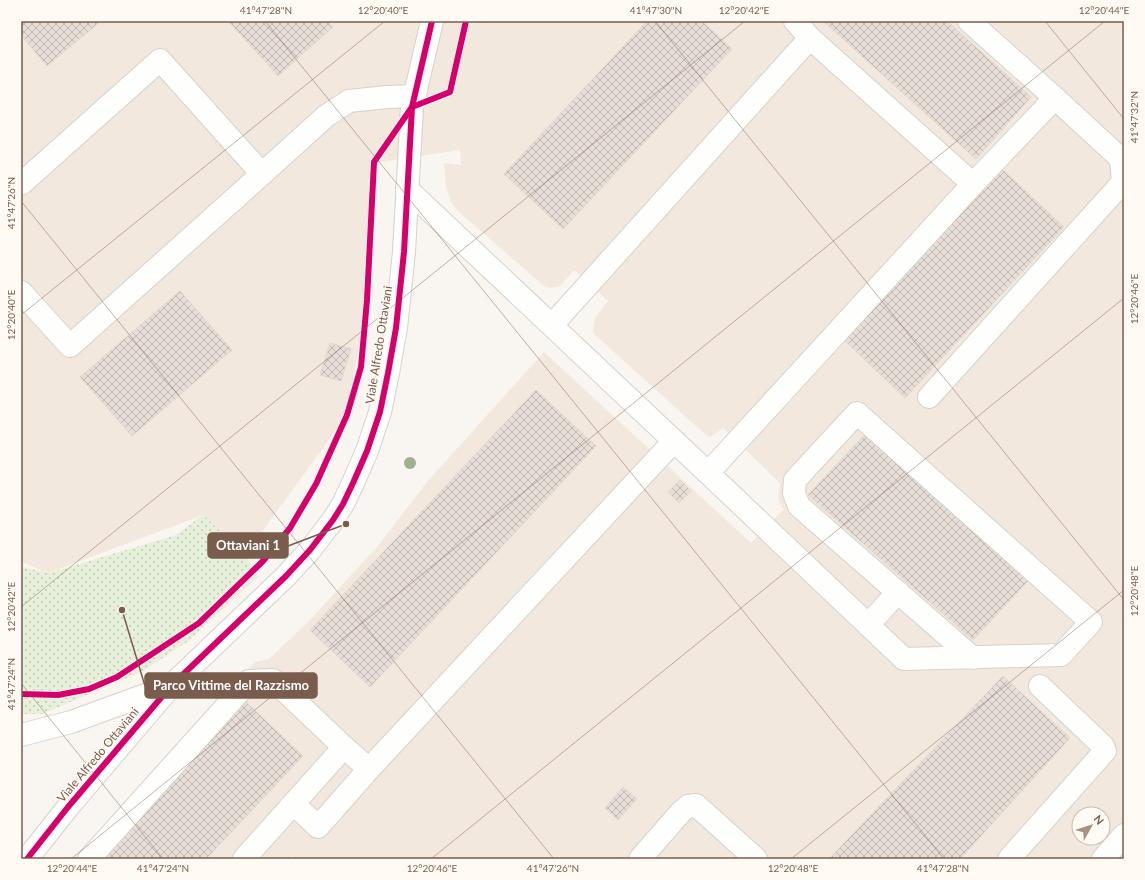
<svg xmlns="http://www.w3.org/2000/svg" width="1145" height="880" font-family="Lato,sans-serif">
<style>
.residential{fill:#f2e8de;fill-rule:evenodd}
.park{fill:url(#park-dots)}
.building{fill:url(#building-cross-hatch);stroke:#e2d8d2}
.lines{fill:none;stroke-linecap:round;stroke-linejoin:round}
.minor-casing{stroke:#d7d1cb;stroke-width:24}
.minor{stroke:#fefefd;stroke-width:22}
.cycleway-casing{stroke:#fffaf3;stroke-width:8}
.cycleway{stroke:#d6006c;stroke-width:6}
.tree{fill:#9eb190}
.ticks{fill:none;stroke:#7a5c4d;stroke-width:1;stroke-opacity:0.45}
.labels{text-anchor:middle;stroke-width:3;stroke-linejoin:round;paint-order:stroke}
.street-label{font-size:12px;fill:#7a5c4d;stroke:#fffaf3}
.leader{fill:none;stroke:#7a5c4d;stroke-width:1.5}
.callout-dot{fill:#7a5c4d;stroke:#fffaf3;stroke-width:1.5}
.callout{fill:#7a5c4d;stroke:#7a5c4d;stroke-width:1.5}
.callout-label{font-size:13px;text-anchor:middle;font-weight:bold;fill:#fff}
.neatline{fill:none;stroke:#7a5c4d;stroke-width:1.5}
.ticks-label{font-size:10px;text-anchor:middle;fill:#7a5c4d}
</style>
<defs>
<pattern id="park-dots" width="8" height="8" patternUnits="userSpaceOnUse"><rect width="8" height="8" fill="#e7f0db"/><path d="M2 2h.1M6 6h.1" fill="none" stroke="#c0c6b4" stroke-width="1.8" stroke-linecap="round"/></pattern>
<pattern id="building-cross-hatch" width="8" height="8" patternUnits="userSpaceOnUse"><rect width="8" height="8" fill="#e6ded7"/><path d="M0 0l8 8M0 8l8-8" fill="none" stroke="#bfb7b1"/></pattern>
</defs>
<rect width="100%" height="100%" fill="#f9f5f0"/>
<path class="residential" d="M21,21h1103v838h-829l-3,-3 -3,3h-215l181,-197 14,-3 39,-37 69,-75 50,-65 117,-130 207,191 33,-34 -4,-5 -2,-6 2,-15 -57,-55 -13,9 -3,-1 -114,-103 2,-15 13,-17 -19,-18 -15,-13 -14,16 -8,2 -7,-1 -86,-75 -8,-10 -5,-15 -2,-24 17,2 -1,-15 -86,13 -7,137 -20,115 -102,140 -42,-40 -155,58 -27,-11zM1079,814h24v24h-24z"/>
<path class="park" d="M203,515l42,40 13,22 -71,65 -46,30 -99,42h-21v-147l28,6 127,-38z"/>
<g class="building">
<path d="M21,21h80l-54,45 -26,-31z"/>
<path d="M228,21h99l6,6 -55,49z"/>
<path d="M647,21h55l30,28 -169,180 -59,-55z"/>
<path d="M823,21h124l84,76 -55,62z"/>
<path d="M1001,168l63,59 -159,171 -63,-60z"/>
<path d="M180,291l52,59 -100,86 -52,-59z"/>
<path d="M330,343l21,6 -10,32 -21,-6z"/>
<path d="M536,390l60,56 -226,241 -60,-57z"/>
<path d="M867,432l161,149 -55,59 -165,-145z"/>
<path d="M680,480l11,11 -12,12 -11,-11z"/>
<path d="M1003,676l67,62 -110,121h-131z"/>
<path d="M244,700l59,56 -97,103h-112z"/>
<path d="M623,787l14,12 -19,21 -13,-12z"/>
</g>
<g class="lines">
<defs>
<g id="minor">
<path d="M795,21l15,17"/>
<path d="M262,174l64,-58 23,-15 38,-4 28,-1"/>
<path d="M21,184l139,-124 102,114 -192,172 -49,-54"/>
<path d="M407,189l301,284 196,186 157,-4 30,-33 -234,-209 -62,67 -1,13 5,13 174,152"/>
<path d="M552,325l258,-287 163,146"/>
<path d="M929,397l194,-215 -2,-23 -66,-61 -86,-77"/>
<path d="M708,473l265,-289 82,-86"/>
<path d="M868,625l30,-33"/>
<path d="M21,735l50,-13 99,-36"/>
<path d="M294,804l24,23 51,-58 305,-328"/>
<path d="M27,859l41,-52 103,-121 115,-110 24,-26 23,-30 10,-16 10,-21 14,-32 13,-39 8,-39 8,-45 8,-76 8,-145 20,-86"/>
<path d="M89,859l160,-178 24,-1 71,67 25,22"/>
<path d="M244,859l100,-112"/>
<path d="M640,859l41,-47 7,-6 8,-1 60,54"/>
<path d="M1009,859l96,-108 -2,-5 -63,-60"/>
<path d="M1103,859l21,-24"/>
</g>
</defs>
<use href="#minor" class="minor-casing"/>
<use href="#minor" class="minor"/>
<defs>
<g id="cycleway">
<path d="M21,694l37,1 31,-6 28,-12 82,-54 64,-62 27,-33 26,-44 31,-69 14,-48 6,-67 7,-138 38,-55 38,-15 16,-71"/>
<path d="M27,859l41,-52 103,-121 115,-110 24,-26 23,-30 10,-16 10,-21 14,-32 13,-39 8,-39 8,-45 8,-76 8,-145 20,-86"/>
</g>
</defs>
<use href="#cycleway" class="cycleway-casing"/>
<use href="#cycleway" class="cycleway"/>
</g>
<circle class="tree" cx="410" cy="463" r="6"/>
<path class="ticks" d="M265,21l679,838M655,21l469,579M1045,21l79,98M21,24l3,-3M21,201l533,658M21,315l364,-294M21,607l724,-586M21,683l142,176M71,859l1034,-838M431,859l693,-561M791,859l333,-269"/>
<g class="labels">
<g class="street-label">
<text transform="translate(379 345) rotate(-81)" y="4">Viale Alfredo Ottaviani</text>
<text transform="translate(98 755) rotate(-50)" y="4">Viale Alfredo Ottaviani</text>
</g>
</g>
<path class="leader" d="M346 524L288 546M122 610L145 686"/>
<g class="callout-dot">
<circle cx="346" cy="524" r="4"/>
<circle cx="122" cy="610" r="4"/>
</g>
<g class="callout">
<rect x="208" y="533" width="80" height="25" rx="4"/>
<rect x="145" y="673" width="172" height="25" rx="4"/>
</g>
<g class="callout-label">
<text x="248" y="550">Ottaviani 1</text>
<text x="231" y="690">Parco Vittime del Razzismo</text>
</g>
<rect width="1145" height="880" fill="none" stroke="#fffaf3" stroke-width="44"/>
<g transform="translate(1091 826) rotate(51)"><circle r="19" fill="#fffaf3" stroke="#cabbb1"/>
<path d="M0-3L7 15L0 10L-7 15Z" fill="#a69286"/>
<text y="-6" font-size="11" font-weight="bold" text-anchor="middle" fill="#7a5c4d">N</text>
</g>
<rect x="22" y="22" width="1101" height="836" class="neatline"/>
<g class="ticks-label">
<text x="266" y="14">41°47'28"N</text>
<text x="383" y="14">12°20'40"E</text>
<text x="656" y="14">41°47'30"N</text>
<text x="744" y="14">12°20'42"E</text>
<text x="1104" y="14">12°20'44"E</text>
<text transform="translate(1134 117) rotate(-90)" y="4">41°47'32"N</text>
<text transform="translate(11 203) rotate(-90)" y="4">41°47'26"N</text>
<text transform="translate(1134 299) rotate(-90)" y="4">12°20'46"E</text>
<text transform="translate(11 315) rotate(-90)" y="4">12°20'40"E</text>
<text transform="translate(1134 591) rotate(-90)" y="4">12°20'48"E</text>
<text transform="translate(11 607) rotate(-90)" y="4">12°20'42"E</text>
<text transform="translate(11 684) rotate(-90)" y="4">41°47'24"N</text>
<text x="72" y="872">12°20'44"E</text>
<text x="163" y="872">41°47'24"N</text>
<text x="432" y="872">12°20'46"E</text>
<text x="553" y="872">41°47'26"N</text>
<text x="793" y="872">12°20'48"E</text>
<text x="943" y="872">41°47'28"N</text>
</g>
</svg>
